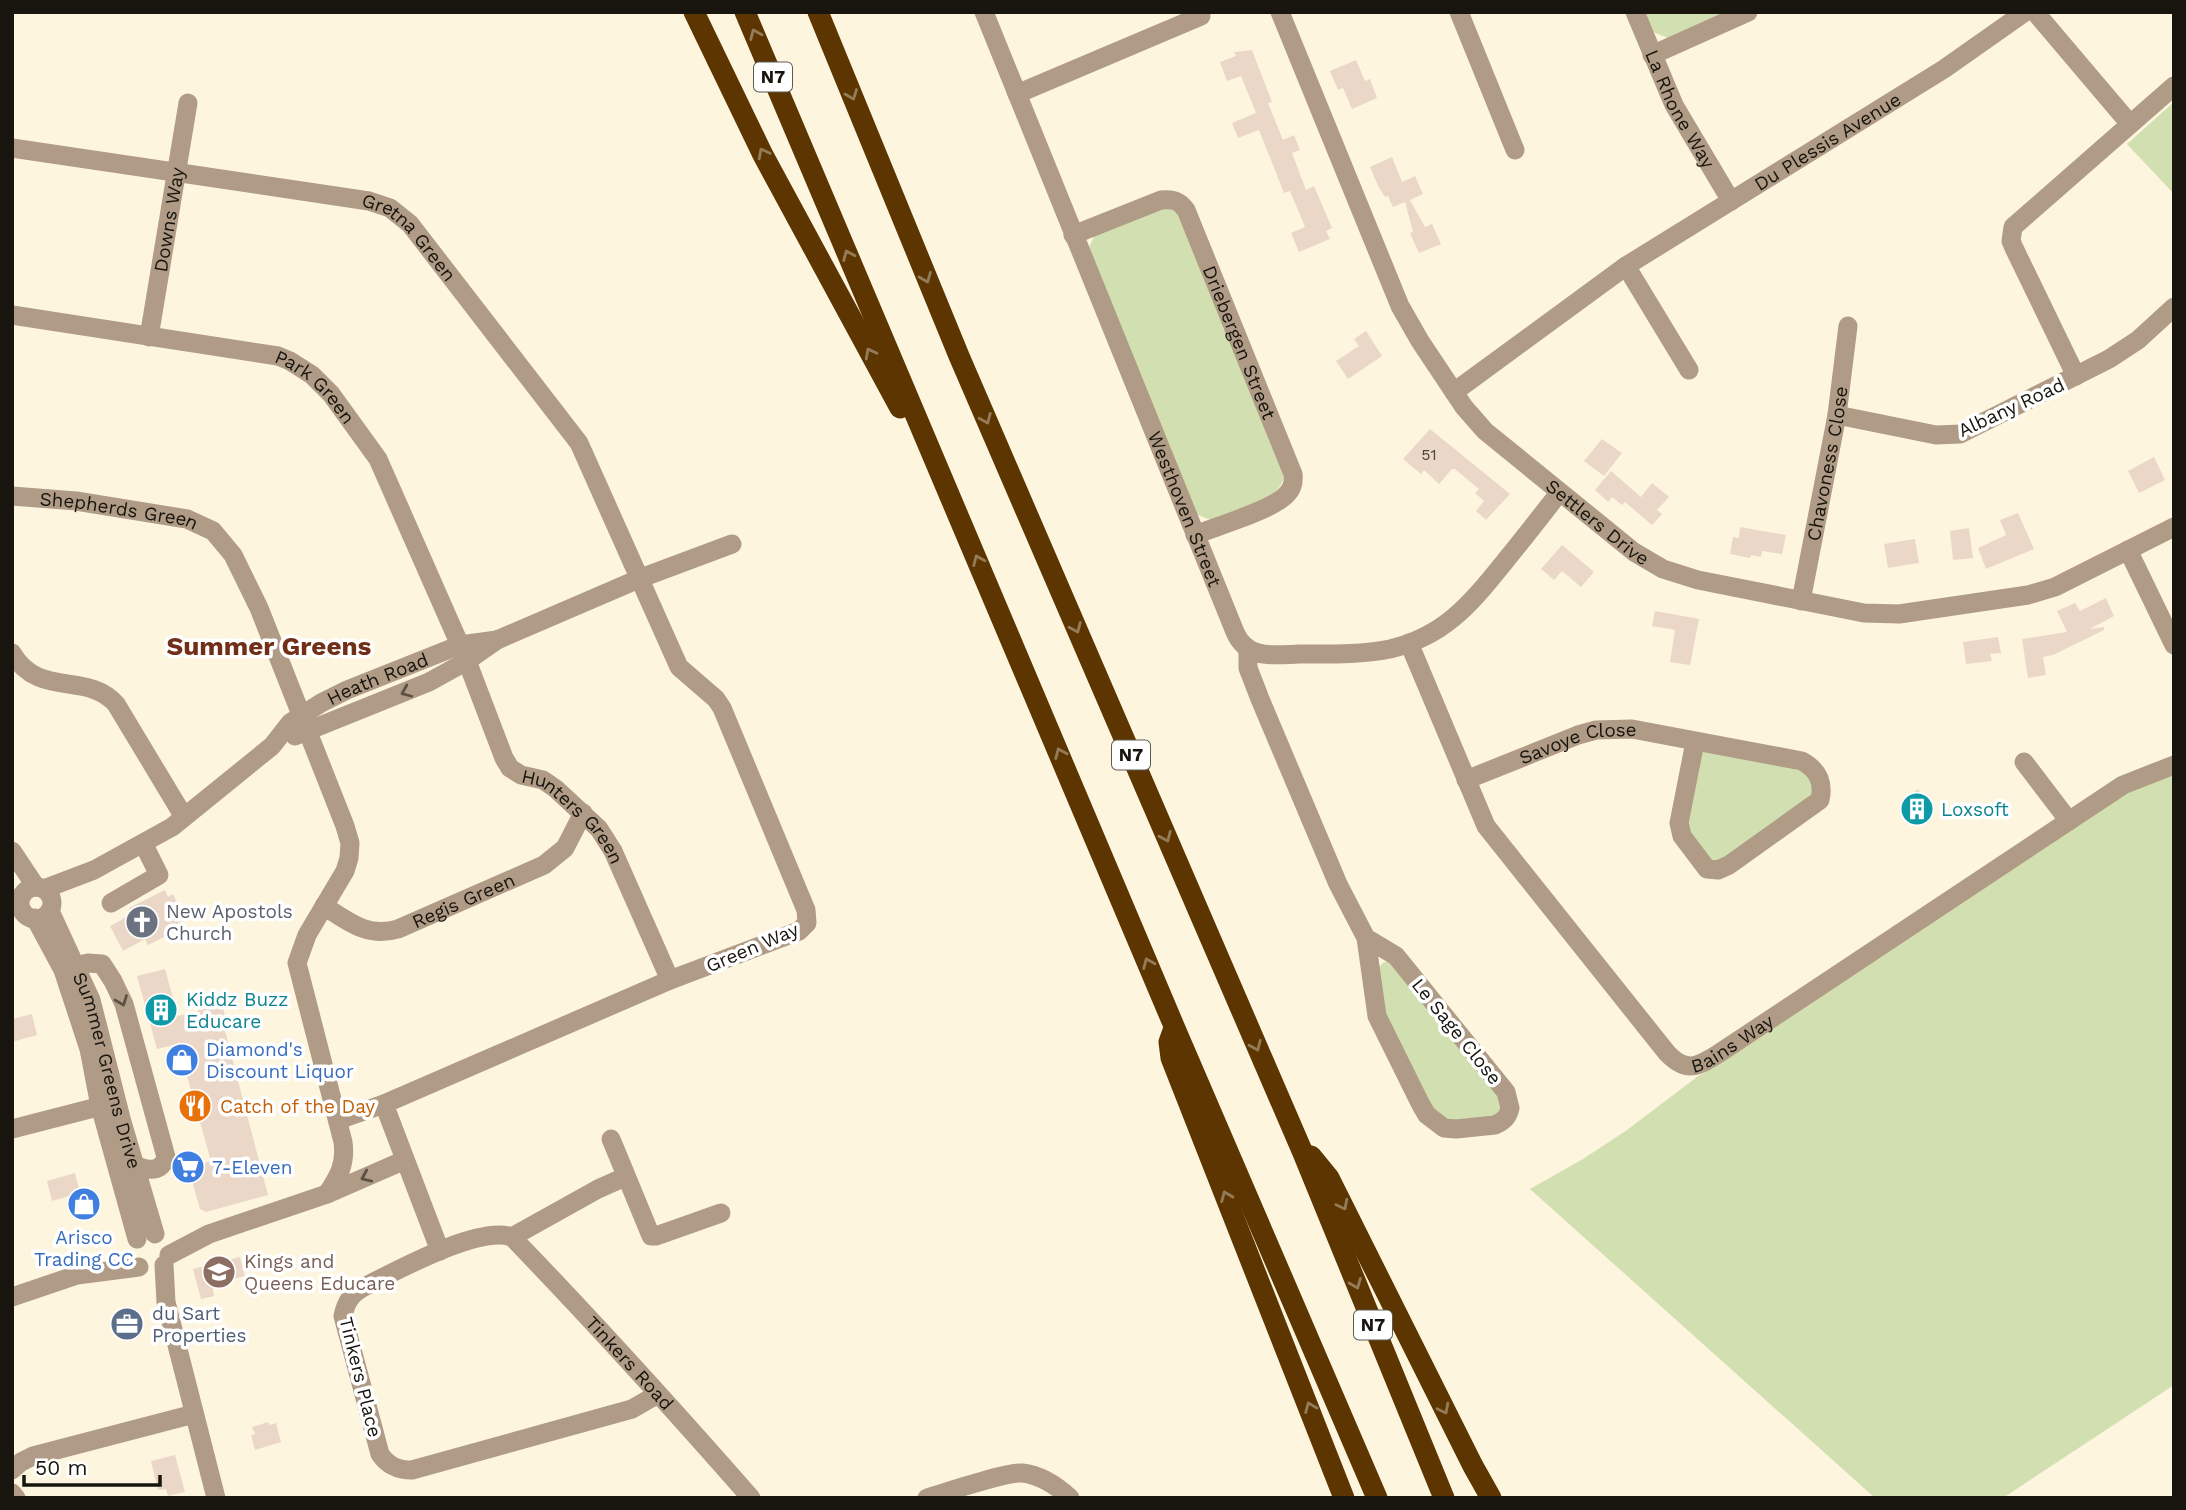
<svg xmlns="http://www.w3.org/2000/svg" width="2186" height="1510" font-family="'Work Sans',sans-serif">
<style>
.green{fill:#d1dfb1}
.building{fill:#ebd7c7}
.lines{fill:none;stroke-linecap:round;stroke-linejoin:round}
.minor{stroke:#af9b86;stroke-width:19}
.highway{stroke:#5c3500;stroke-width:21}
.oneway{stroke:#957c59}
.oneway2{stroke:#5c5144}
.labels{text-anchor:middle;stroke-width:7;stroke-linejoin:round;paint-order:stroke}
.number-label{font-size:16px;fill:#4d463c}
.shield{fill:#fff;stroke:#5d5b56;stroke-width:2}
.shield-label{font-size:18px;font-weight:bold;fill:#18150e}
.street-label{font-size:19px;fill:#18150e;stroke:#fff}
.culture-label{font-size:19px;fill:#0d838f;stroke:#fff;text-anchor:start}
.worship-label{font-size:19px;fill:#5b616d;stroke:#fff;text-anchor:start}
.shop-label{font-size:19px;fill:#366cbe;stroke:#fff;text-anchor:start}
.food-label{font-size:19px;fill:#c56008;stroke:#fff;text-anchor:start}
.education-label{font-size:19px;fill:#785e54;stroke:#fff;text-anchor:start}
.service-label{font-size:19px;fill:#4e5e75;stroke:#fff;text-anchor:start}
.district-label{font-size:26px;font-weight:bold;fill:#712f17;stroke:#fff}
</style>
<rect width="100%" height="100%" fill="#fef5df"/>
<g class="green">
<path d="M1644,12h77l-2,4 -51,22 -15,-6z"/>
<path d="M2174,102v92l-47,-50z"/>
<path d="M1160,208l12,2 5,3 107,261c0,26 -48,37 -69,45h-7l-12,-5 -107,-267 6,-12z"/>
<path d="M1702,751l107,21 5,23 -92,66h-9l-28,-33z"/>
<path d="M2174,773v612l-171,113h-128l-345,-309 53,-30 44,-29 70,-53 423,-281z"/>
<path d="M1384,962h8l106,129 3,18 -7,9 -41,5 -18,-7 -50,-97 -7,-51z"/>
</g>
<g class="building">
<path d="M1252,50l20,52 -4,1 15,37 11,-5 6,15 -8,3 14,37 8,-4 18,42 -6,3 4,8 -31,13 -8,-19 14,-6 -15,-36 -6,2 -25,-63 -21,8 -6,-15 24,-10 -15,-37 -14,5 -7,-19 16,-6 -2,-4z"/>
<path d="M1356,60l9,21 5,-2 7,19 -25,11 -9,-21 -5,2 -8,-19z"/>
<path d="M1392,157l10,25 13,-6 8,18 -13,6 15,27 7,-3 9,20 -22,9 -9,-20 3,-1 -8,-30 -12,5 -5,-11 -3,1 -6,-9 -9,-21z"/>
<path d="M1366,331l16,25 -34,23 -12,-18 23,-15 -5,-7z"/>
<path d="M1430,429l80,65 -24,26 -10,-9 8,-10 -9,-8 4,-4 -24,-20h-3l-13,15 -15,-14 -3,4 -18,-15z"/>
<path d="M1602,439l20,14 -18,23 -20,-15z"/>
<path d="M2154,457l11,23 -26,13 -11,-22z"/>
<path d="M1611,471l30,26 11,-14 17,14 -12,13 5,4 -10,11 -27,-23 -3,3 -10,-8 -4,5 -13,-12z"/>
<path d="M2018,513l16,36 -48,20 -8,-21 28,-13 -6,-15z"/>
<path d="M1740,527l46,8 -4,19 -20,-3 -1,6 -10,-2 -1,3 -20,-4 3,-17 6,1z"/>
<path d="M1969,528l4,30 -20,2 -3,-29z"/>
<path d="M1915,539l4,24 -31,5 -4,-24z"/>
<path d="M1562,545l32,27 -13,15 -19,-16 -8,9 -13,-11z"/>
<path d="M2106,598l8,18 -24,13 14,-2v3l-51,25 -10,2 3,18 -18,3 -6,-39 45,-7 -10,-21 18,-8 5,8z"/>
<path d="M1655,611l44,8 -9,46 -20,-3 5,-32 -23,-4z"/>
<path d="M1998,637l3,16 -11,1 2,7 -26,3 -3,-22z"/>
<path d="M1918,789l13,19 -19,13 -11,-20z"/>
<path d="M165,890l3,7 5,-3 12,24 -5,3 4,6 -36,18 -3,-6 -22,12 -13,-25 22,-12 -3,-6z"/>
<path d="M165,969l13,47 44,-12 7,26 -4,1 43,164 -62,17 -6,-3 -12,-42 23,-6 -33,-117 -21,5 -20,-73z"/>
<path d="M32,1014l5,21 -25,7v-23z"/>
<path d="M75,1173l5,20 -28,8 -5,-20z"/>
<path d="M240,1257l5,19 -33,9 2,11 -13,3 -8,-30z"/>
<path d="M268,1422l2,3 6,-2 5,19 -26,8 -4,-15 4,-1 -3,-7z"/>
<path d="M175,1455l10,37 -17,4 -2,-7 -8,1 -7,-29z"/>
</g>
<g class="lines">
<g class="minor">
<path id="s1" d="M984,12l251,620c12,28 38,23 64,22 30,0 61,1 91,-5 56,-13 82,-47 116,-89 18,-22 35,-44 53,-67"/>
<path id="s2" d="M1280,12l120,294 20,35 44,66 21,24 149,121 29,17 35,11 166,33 35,1 129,-19 27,-8 119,-60"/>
<path d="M1459,12l56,138"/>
<path id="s3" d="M1635,12l39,93 57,96"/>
<path d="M2035,12l95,112"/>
<path d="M1652,55l96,-43"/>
<path d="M1017,94l184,-78"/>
<path id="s4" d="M12,148l357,53 21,7 20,16 169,219 100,224 37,32 6,9 84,202 1,13 -8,8 -129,49 -286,124 -46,16"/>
<path id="s5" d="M1073,235l88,-35c11,-1 18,0 25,10l107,264c1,8 0,14 -6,20 -14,16 -70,32 -92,41"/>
<path d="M1626,266l63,104"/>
<path id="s6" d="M12,315l266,41 12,5 22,14 19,19 47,65 89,202 37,97 6,10 11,7 22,5 13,9 43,40 14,22 57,129"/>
<path id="s7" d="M149,337l39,-234"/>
<path d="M2076,376l-62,-128 -3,-7 2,-14 161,-141"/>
<path id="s8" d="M1454,392l172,-126 318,-197 81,-57"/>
<path d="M1837,415l99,20 24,-1 149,-75 29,-19 36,-33"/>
<path id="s9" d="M12,496l64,5 111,18 26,12 20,24 26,53 86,218 5,17 -1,15 -4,13 -38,64 -10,28 46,179c3,22 -4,34 -16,52"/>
<path d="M2128,550l46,95"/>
<path id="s10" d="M1801,601l36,-186 11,-89"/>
<path id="s11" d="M1409,643l77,183 181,227c19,20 30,14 51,1l405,-269 51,-20"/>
<path d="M1248,650v18l12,31 78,185 28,54 11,78 44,89 6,10 17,13 12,1 39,-4c9,-4 13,-8 15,-17l-4,-16 -110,-136 -30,-18"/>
<path d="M12,653c27,46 75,18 104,51l68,113"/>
<path d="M295,736l134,-54 38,-21 30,-21 144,-62 91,-34"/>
<path d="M2024,762l45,59"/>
<path id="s12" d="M1466,780l112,-45 18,-5 36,-1 170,32c16,9 22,21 18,39l-91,65 -11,5 -11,-1 -25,-33 -3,-13 16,-81"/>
<path d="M12,851l24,36"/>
<circle cx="36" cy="903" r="16"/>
<path id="s13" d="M44,889l50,-19 78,-43 100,-81 18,-23 31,-20 26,-13 113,-45 37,-5"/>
<path d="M111,903l48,-28 -15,-30"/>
<path id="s14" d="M324,906c25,16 44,32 74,23l146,-64 21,-17 18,-35"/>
<path id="s15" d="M50,911l41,89 31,122 33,112"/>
<path d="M35,918l28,52 26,79 11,57 37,133"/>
<path d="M64,969l24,-6 14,1 11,17 11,23 42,153c-6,21 -27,10 -41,4"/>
<path d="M384,1104l56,147"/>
<path d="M12,1129l101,-26"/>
<path d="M611,1139l40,97h5l65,-23"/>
<path d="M512,1237l86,-48 27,-12"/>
<path d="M169,1255l40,-21 118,-40 78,-34"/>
<path d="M164,1265l2,37 50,196"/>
<path d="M12,1297l65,-22 62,-8"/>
<path id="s16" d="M658,1394l-26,15 -220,61c-14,0 -24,-4 -32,-16l-37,-138c3,-14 8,-22 21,-29 32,-16 115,-62 148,-50 82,85 161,172 239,261"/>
<path d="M12,1470l9,-8 12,-6 161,-42"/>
<path d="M12,1493l4,5"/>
<path d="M927,1498c20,-6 79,-26 95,-25 19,2 34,12 48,25"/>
</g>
<g class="highway">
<path d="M694,12l69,143 137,253"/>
<path d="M745,12l429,1014 203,472"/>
<path d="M818,12l141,344 344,797 141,345"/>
<path d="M1174,1028l-5,14 2,16 173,440"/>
<path d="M1311,1156l18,22 144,288 18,32"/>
</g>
</g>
<defs><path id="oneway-chevron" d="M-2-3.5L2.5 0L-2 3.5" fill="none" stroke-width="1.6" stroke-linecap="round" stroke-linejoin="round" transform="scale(1.75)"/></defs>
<g class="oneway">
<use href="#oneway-chevron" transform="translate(755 34) rotate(-113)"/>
<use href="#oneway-chevron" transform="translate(852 95) rotate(69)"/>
<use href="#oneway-chevron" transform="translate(763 153) rotate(-117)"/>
<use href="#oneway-chevron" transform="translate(848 255) rotate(-113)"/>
<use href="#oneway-chevron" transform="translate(926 278) rotate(68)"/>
<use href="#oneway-chevron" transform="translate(870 353) rotate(-118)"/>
<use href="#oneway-chevron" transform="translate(986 419) rotate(67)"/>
<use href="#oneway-chevron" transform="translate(978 560) rotate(-113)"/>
<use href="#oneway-chevron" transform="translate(1076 628) rotate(67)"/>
<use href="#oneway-chevron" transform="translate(1060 753) rotate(-113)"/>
<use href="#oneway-chevron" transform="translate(1166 837) rotate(67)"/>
<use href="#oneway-chevron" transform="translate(1148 963) rotate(-113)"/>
<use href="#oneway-chevron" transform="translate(1256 1046) rotate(67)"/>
<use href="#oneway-chevron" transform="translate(1226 1196) rotate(-112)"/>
<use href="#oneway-chevron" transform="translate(1343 1205) rotate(63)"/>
<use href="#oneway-chevron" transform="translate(1356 1284) rotate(68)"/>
<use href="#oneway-chevron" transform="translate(1310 1407) rotate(-112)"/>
<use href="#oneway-chevron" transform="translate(1444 1409) rotate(63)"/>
</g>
<g class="oneway2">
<use href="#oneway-chevron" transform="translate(406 692) rotate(157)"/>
<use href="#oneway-chevron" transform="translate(122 1001) rotate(69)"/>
<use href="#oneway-chevron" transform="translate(366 1177) rotate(156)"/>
</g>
<defs>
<symbol id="building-disc" viewBox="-11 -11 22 22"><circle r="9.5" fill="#0f9aa8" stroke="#fff"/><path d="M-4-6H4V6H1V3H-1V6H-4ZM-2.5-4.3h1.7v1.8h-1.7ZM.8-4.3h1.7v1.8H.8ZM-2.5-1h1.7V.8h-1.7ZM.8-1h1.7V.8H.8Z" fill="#fff"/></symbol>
<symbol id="church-disc" viewBox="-11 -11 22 22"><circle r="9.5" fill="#6b7280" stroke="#fff"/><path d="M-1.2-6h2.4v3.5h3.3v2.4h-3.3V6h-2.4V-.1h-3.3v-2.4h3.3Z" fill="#fff"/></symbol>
<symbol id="shop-disc" viewBox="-11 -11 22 22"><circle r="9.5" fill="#3f7fe0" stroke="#fff"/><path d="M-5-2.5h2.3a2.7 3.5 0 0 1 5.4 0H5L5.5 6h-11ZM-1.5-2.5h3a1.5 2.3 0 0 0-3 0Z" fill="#fff"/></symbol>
<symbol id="restaurant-disc" viewBox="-11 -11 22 22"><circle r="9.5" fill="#e8710a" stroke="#fff"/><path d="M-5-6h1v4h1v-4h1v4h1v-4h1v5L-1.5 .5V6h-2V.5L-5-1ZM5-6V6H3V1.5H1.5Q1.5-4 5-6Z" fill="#fff"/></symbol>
<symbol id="supermarket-disc" viewBox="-11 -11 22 22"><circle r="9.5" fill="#3f7fe0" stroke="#fff"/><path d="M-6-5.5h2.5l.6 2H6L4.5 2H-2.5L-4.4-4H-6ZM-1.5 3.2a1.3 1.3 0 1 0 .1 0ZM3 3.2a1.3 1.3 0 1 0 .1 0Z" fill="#fff"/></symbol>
<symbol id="school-disc" viewBox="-11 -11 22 22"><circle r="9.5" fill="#8d6e63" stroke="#fff"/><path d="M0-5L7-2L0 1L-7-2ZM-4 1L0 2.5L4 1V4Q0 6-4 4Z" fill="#fff"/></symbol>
<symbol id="office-disc" viewBox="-11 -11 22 22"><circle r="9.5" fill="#5c6f8a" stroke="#fff"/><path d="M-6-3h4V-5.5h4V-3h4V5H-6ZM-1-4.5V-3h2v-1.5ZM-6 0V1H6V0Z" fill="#fff"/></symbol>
</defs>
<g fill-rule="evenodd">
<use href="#building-disc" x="1898" y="790" width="38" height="38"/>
<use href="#church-disc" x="123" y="903" width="38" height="38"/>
<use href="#building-disc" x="142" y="991" width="38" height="38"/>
<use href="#shop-disc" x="163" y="1041" width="38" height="38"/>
<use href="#restaurant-disc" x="176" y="1087" width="38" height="38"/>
<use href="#supermarket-disc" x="169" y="1148" width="38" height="38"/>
<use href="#shop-disc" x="65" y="1185" width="38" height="38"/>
<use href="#school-disc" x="200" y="1253" width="38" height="38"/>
<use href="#office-disc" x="108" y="1305" width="38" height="38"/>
</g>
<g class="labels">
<g class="number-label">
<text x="1429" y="460">51</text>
</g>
<g class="shield">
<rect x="754" y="62.5" width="38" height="29" rx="5"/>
<rect x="1112" y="740.5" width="38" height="29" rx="5"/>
<rect x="1354" y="1310.5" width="38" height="29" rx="5"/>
</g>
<g class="shield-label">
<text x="773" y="83">N7</text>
<text x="1131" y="761">N7</text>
<text x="1373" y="1331">N7</text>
</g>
<g class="street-label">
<text dy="7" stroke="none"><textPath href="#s3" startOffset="107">La Rhone Way</textPath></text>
<text dy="7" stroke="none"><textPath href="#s8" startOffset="450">Du Plessis Avenue</textPath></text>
<text dy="7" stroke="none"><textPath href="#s7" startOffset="119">Downs Way</textPath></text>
<text dy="7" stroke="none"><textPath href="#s4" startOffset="416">Gretna Green</textPath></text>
<text dy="7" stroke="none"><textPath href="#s5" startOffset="266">Driebergen Street</textPath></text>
<text dy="7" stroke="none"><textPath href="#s6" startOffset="318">Park Green</textPath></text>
<text transform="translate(2011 407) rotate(-25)" y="7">Albany Road</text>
<text dy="7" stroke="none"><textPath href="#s10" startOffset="140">Chavoness Close</textPath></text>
<text dy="7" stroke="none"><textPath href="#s1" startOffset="536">Westhoven Street</textPath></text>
<text dy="7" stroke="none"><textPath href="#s9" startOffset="108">Shepherds Green</textPath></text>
<text dy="7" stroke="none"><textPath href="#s2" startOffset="614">Settlers Drive</textPath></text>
<text dy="7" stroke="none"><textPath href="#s13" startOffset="399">Heath Road</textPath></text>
<text dy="7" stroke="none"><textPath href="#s12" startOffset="119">Savoye Close</textPath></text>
<text dy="7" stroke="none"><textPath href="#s6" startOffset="833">Hunters Green</textPath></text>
<text dy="7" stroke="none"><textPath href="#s14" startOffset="152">Regis Green</textPath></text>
<text transform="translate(752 947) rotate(-23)" y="7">Green Way</text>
<text transform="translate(1457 1031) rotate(51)" y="7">Le Sage Close</text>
<text dy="7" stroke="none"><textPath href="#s11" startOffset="564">Bains Way</textPath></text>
<text dy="7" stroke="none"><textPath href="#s15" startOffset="170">Summer Greens Drive</textPath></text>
<text dy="7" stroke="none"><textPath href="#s16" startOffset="807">Tinkers Road</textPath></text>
<text transform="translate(361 1377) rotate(76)" y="7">Tinkers Place</text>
</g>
<g class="culture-label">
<text x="1941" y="816">Loxsoft</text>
<text x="186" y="1006">Kiddz Buzz<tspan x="186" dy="22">Educare</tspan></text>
</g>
<g class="worship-label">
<text x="166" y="918">New Apostols<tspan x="166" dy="22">Church</tspan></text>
</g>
<g class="shop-label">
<text x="206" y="1056">Diamond's<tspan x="206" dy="22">Discount Liquor</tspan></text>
<text x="212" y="1174">7-Eleven</text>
<text x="84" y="1244" text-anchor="middle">Arisco<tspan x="84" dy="22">Trading CC</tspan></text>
</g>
<g class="food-label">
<text x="220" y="1113">Catch of the Day</text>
</g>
<g class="education-label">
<text x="244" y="1268">Kings and<tspan x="244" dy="22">Queens Educare</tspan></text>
</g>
<g class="service-label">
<text x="152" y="1320">du Sart<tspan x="152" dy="22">Properties</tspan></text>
</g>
<g class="district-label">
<text x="269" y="655">Summer Greens</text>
</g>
</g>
<rect width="2186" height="1510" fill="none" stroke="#18150e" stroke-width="28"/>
<path d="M24 1475v10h136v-10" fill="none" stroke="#18150e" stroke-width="3.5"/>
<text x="35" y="1475" font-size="21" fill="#18150e" stroke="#ffffff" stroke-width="5" paint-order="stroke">50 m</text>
</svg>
